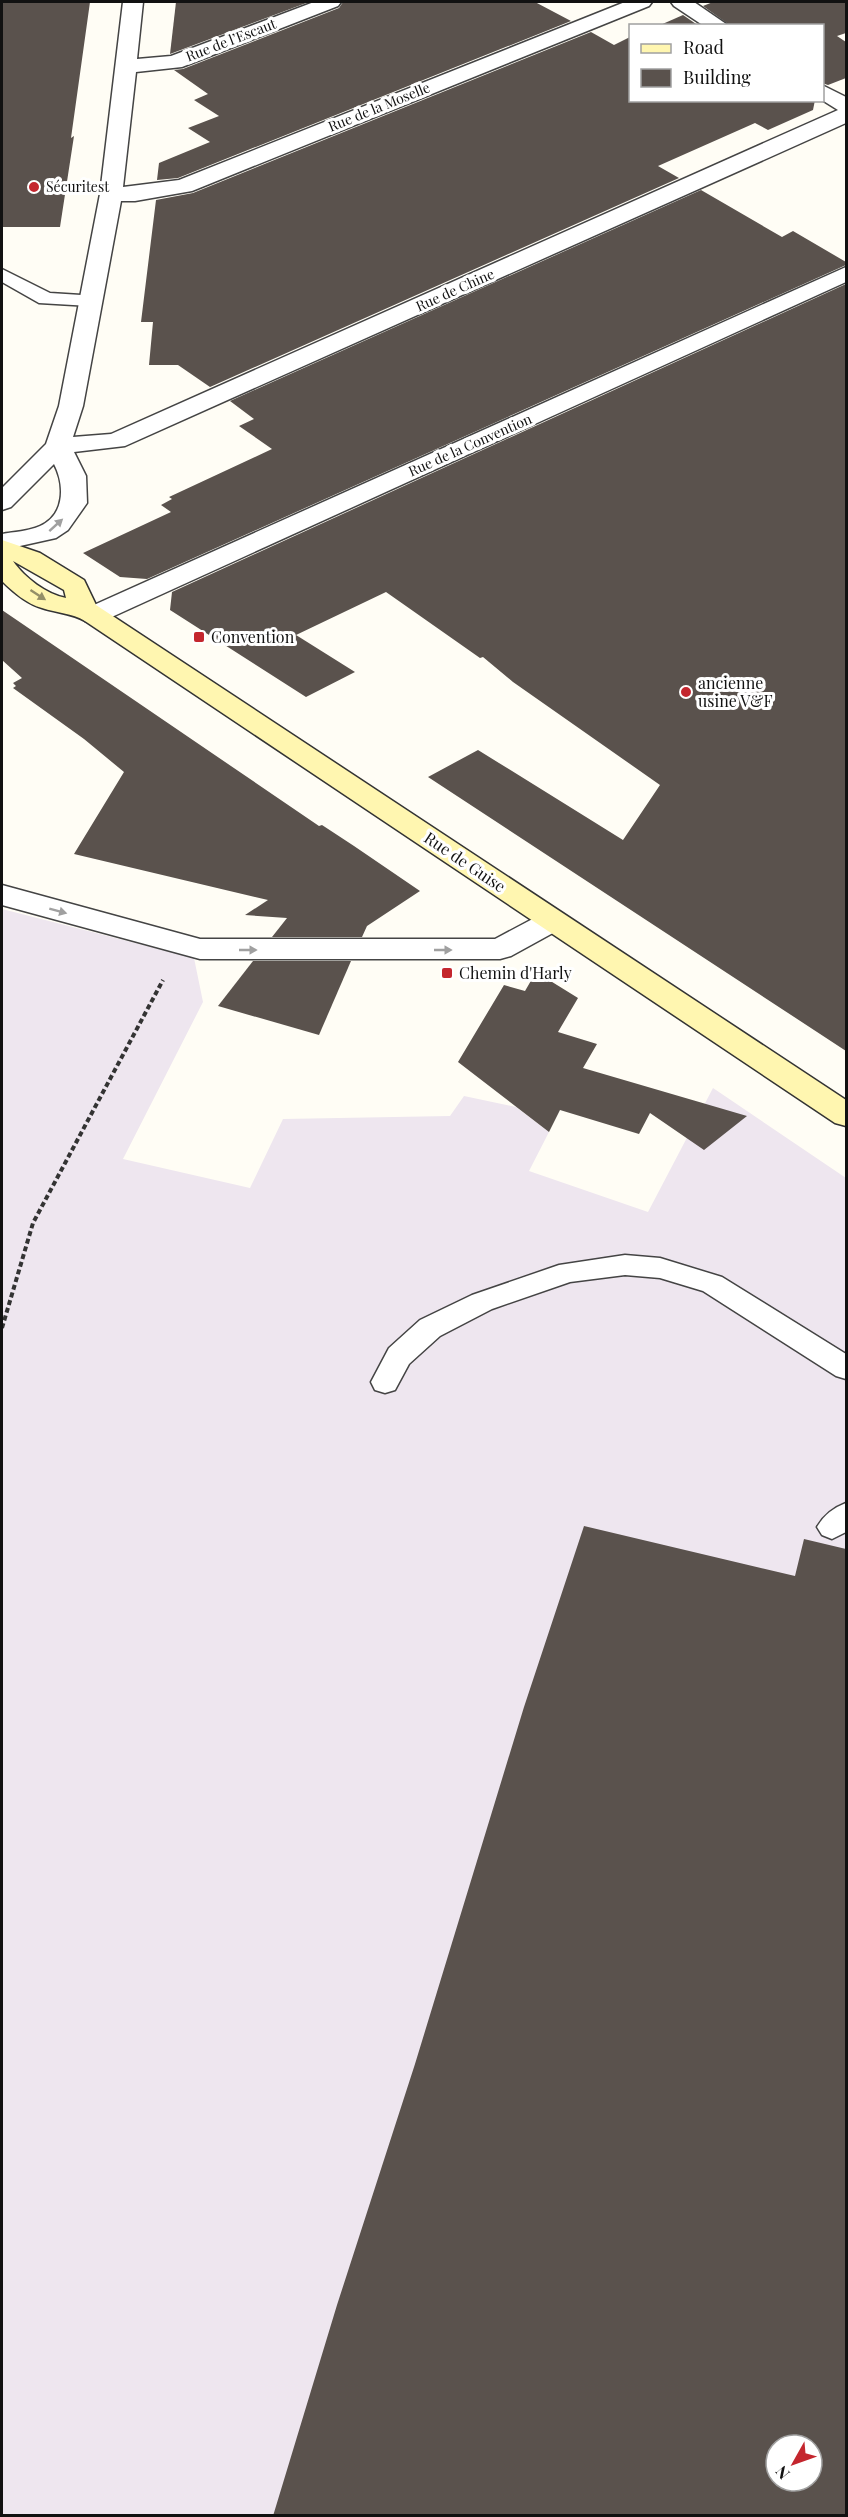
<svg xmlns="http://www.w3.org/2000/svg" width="848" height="2517" font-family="'Playfair Display',serif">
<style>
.industrial{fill:#eee6ef;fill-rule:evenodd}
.building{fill:#5a524d;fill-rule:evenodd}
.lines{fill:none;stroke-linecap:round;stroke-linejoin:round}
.lane-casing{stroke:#444;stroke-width:3}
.street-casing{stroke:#444;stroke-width:3}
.secondary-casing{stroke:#333;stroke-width:3}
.path{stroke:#333;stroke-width:4;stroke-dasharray:5 3;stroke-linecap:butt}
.lane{fill:#fff;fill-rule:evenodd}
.street{fill:#fff;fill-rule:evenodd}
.secondary{fill:#fff6b0;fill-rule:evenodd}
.oneway{fill:#a0a0a0}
.oneway2{fill:#948f68}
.poi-dot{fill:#c4262e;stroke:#fff;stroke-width:2}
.labels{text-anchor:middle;stroke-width:6;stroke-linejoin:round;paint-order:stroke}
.far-street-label{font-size:14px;fill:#111;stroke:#fff}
.far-poi-label{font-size:14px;fill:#111;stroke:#fff;text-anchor:start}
.poi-label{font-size:16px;fill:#111;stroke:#fff;text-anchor:start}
.street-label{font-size:16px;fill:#111;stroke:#fff}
</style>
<rect width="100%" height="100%" fill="#fffdf5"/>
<path class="industrial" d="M2,909l192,49 9,44 -80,157 127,29 33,-69 167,-3 14,-20 52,11 33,25 -20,39 119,41 65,-124 133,90v1337h-844zM776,2445h36v36h-36z"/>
<g class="building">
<path d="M2,2h88l-19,136 3,-2 -14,91h-58z"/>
<path d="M176,2h133l-139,52z"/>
<path d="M343,2h192l36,19 -393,157 -21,2 2,-17 51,-21 -22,-14 31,-12 -25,-16 14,-6 -34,-24 9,-1 156,-61z"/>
<path d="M713,2h133v31l-9,3 9,6v36l-18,7 -6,-2v-57h-91l-28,-20z"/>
<path d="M683,15l16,11h-41z"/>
<path d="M591,32l23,13 16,-8v63h185l-2,10 -45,20 -13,-7 -97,43 21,12 -469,209 -32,-22h-29l4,-43h-12l15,-122 37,-7z"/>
<path d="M701,190l81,47 11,-6 53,31v3l-699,314 -27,-2 -37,-24 88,-41 -10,-7 11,-6 -3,-2 103,-48 -33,-23 15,-7 -24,-18z"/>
<path d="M846,284v767l-418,-274 50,-27 145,90 37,-55 -147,-103 -30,-25 -3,1 -94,-66 -90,43 59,37 -49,25 -136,-87 2,-18z"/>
<path d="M2,610l317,216 3,-1 32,21 66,45 -53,35 -5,11h-90l15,-19 -42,-3 23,-15 -194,-46 50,-82 -40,-33 -71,-51 3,-2 -3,-3 9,-5 -20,-18z"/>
<path d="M253,961h98l-32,74 -101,-29z"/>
<path d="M536,972l42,26 -20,34 39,12 -14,24 164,48 -43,34 -54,-37 -11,21 -79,-24 -11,22 -91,-70 46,-77 21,6z"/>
<path d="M584,1526l211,50 9,-37 42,10v967h-573l64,-211 78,-241 109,-357zM776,2445h36v36h-36z"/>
</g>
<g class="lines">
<defs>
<g id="lane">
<path d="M2,269l48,24 47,3 3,4 -3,4 -7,2 -51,-3 -37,-21z"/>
<path d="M625,1255l35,3 62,19 124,77v25l-10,-3 -133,-85 -43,-13 -35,-3 -55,7 -78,27 -52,27 -31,28 -14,26 -10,3 -10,-3 -4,-8 18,-34 31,-28 52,-25 87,-30z"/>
<path d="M846,1503v29l-14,7 -10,-4 -5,-8c7,-12 16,-19 29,-24z"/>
</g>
<g id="street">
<path d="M123,2h20l-6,57 34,-3 143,-54h27l-3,4 -156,61 -46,5 -13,115 56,-7 446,-178h27l-3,4 -457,185 -57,10h-14l-38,205 -10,31 38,-3 727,-324 -16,-10v-15l24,12v26l-721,323 -51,6 12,24 1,27 -19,27 -12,8 -54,12v-16c11,-2 27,-3 38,-8 25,-11 25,-41 14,-62l-43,43 -9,3v-22l44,-44 13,-38 41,-212z"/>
<path d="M671,2h23l35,24h-25l-30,-20z"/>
<path d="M846,267v15l-743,339 -9,2 -9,-2 -4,-6 4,-6z"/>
<path d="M2,885l198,54h295l47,-25 10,-3 10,3 5,7 -5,7 -51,28 -11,3h-300l-198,-54z"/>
</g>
<path id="secondary" d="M2,540l38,13 44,27 12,25 750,495v26l-11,-3 -750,-502c-13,-8 -28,-8 -43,-13 -15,-4 -29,-16 -40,-27zM13,561l51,29 2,8c-20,-4 -41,-20 -53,-37z"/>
</defs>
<use href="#lane" class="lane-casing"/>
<use href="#street" class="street-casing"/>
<use href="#secondary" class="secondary-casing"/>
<path class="path" d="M2,1328l31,-105 130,-243"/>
<use href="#lane" class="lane"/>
<use href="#street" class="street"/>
<use href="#secondary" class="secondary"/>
</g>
<defs><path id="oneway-solid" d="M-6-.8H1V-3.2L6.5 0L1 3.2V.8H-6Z" transform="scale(1.5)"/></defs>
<g class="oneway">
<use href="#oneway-solid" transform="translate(56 525) rotate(-42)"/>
<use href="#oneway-solid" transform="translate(58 911) rotate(15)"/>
<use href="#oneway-solid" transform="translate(248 950)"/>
<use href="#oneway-solid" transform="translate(443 950)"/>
</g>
<use class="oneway2" href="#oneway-solid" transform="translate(38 595) rotate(33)"/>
<g class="poi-dot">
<circle cx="34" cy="187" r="6"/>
<rect x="193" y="631" width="12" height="12" rx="3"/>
<circle cx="686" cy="692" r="6"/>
<rect x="441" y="967" width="12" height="12" rx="3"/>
</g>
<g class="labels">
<g class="far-street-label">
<text transform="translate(231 40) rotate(-21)" y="5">Rue de l’Escaut</text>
<text transform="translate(379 107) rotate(-22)" y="5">Rue de la Moselle</text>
<text transform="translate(455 290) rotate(-24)" y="5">Rue de Chine</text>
<text transform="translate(470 445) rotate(-24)" y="5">Rue de la Convention</text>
</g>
<g class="far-poi-label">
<text x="46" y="192">Sécuritest</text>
</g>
<g class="poi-label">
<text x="211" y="643">Convention</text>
<text x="698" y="689">ancienne<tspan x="698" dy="18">usine V&amp;F</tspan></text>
<text x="459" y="979">Chemin d'Harly</text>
</g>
<g class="street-label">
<text transform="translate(465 862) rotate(34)" y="6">Rue de Guise</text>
</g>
</g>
<rect width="848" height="2517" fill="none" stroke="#111111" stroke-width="6"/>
<rect x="629" y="24" width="195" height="78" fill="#ffffff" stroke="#a0a0a0" stroke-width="1.5"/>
<rect x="641" y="44" width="30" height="9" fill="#fff6b0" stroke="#a0a0a0" stroke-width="1.5"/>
<text x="683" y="54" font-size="18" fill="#111111">Road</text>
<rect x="641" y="69" width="30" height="18" fill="#5a524d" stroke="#a0a0a0" stroke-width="1.5"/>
<text x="683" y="84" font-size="18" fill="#111111">Building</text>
<g transform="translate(794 2463) rotate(230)"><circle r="28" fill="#ffffff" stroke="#a0a0a0" stroke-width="1.5"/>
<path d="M0-4.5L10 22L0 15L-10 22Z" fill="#c4262e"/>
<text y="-9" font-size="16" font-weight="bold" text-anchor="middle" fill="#111111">N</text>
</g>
</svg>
